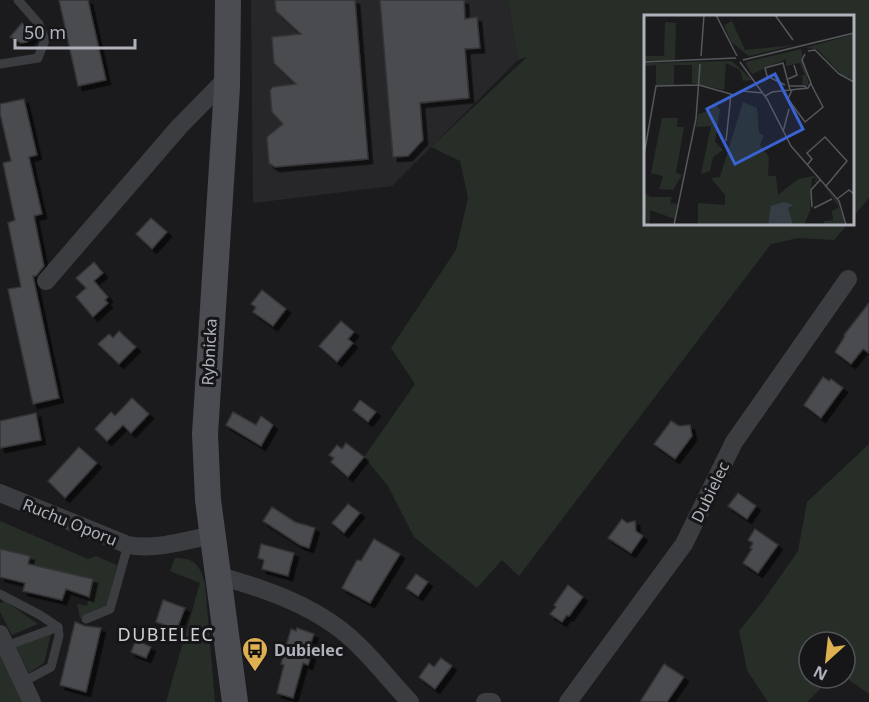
<svg xmlns="http://www.w3.org/2000/svg" width="869" height="702" font-family="'Noto Sans',sans-serif">
<style>
.built{fill:#27272a}
.green{fill:#272e28}
.building{fill:#4a4b4f;stroke:#353539;stroke-width:1.5;filter:url(#shadow)}
.lines{fill:none;stroke-linecap:round;stroke-linejoin:round}
.lane{stroke:#3c3d41;stroke-width:9}
.street{stroke:#3c3d41;stroke-width:18}
.secondary{stroke:#4b4c51;stroke-width:26}
.labels{text-anchor:middle;stroke-width:6;stroke-linejoin:round;paint-order:stroke}
.street-label{font-size:16px;fill:#afb2bb;stroke:#161618}
.poi-label{font-size:16px;font-weight:bold;fill:#afb2bb;stroke:#161618;text-anchor:start}
.neighbourhood-label{font-size:18px;letter-spacing:1.5px;fill:#d0d1d7;stroke:#161618}
.inset-road{fill:none;stroke:#56575c;stroke-width:1.5}
.view{fill:#3a62d2;fill-opacity:0.15;stroke:#3a62d2;stroke-width:3}
.inset-edge{fill:none;stroke:#afb2bb;stroke-width:3}
</style>
<defs>
<filter id="shadow"><feDropShadow dx="4.5" dy="4.5" stdDeviation="0" flood-color="#0009"/></filter>
</defs>
<rect width="100%" height="100%" fill="#1b1b1d"/>
<path class="built" d="M251,0h257l10,60 -126,126 -139,17z"/>
<g class="green">
<path d="M508,0h361v198l-16,19 -1,-201h-206v208h202l-14,16 -36,-2 -27,6 -252,332 -17,-16 -25,28 -63,-51 -26,-51 -24,-29 51,-73 -24,-36 65,-98 12,-52 -8,-37 -29,-14 96,-90 -9,3z"/>
<path d="M869,444v250l-24,-17v-35h-36v36h22l-24,24h-39l-21,-32 -8,-39 24,-30 35,-50 9,-49z"/>
<path d="M0,521l88,38 8,-3 21,9 -10,40 -27,13 -3,-14 10,2 6,-27 -65,-15 2,-8 -30,-7z"/>
<path d="M175,558c20,0 24,6 30,25l10,119h-49l34,-119 -30,-12z"/>
<path d="M5,601l33,23 -26,11 -12,-23v-9z"/>
<path d="M51,633l-7,30 -15,10 -13,-26z"/>
<path d="M0,652l23,50h-23z"/>
</g>
<g class="building">
<path d="M59,0h29l18,80 -28,6z"/>
<path d="M275,0h80l13,159 -93,8 -6,-4 -2,-26 16,-13 -11,-12 -2,-22 3,-3 23,-3 -22,-21 -2,-26 29,-3 -25,-23z"/>
<path d="M380,0h84l1,19 12,-2 3,31 -15,1 4,49 -49,5 3,37 -15,16 -15,1z"/>
<path d="M22,23l9,7 2,6 -6,6 -6,1 -11,-6z"/>
<path d="M24,99l13,56 -8,2 13,57 -8,2 10,50 -8,10h-3l26,122 -26,6 -25,-115 13,-2 -13,-64 7,-3 -12,-57 8,-2 -11,-48v-9z"/>
<path d="M151,218l16,14 -15,17 -16,-15z"/>
<path d="M94,262l9,11 -9,8 14,16 -3,3 3,3 -15,14 -17,-20 10,-9 -10,-10z"/>
<path d="M262,290l24,19 -13,17 -20,-14 3,-5 -5,-3z"/>
<path d="M869,303v50l-6,-4 -12,15 -16,-12 10,-16 -1,-1z"/>
<path d="M341,321l13,11 -6,7 5,4 -16,19 -18,-16z"/>
<path d="M119,331l17,16 -17,17 -21,-20 11,-10 4,4z"/>
<path d="M823,377l6,4 2,-2 12,9 -22,30 -17,-13z"/>
<path d="M132,398l17,16 -18,19 -8,-8 -16,16 -12,-12 16,-17 4,4z"/>
<path d="M360,400l16,12 -8,10 -15,-12z"/>
<path d="M233,412l23,13 5,-9 12,9 -12,21 -35,-21z"/>
<path d="M36,413l5,27 -41,8v-27z"/>
<path d="M671,421l8,5 11,-1 2,11 -17,23 -21,-15z"/>
<path d="M346,443l18,14 -16,20 -17,-15 3,-4 -5,-3 8,-10 5,4z"/>
<path d="M79,447l18,16 -32,35 -17,-17z"/>
<path d="M738,493l18,13 -9,13 -19,-13z"/>
<path d="M348,504l12,9 -16,20 -12,-10z"/>
<path d="M272,507l23,15 20,6 -6,20 -9,-3 -37,-24z"/>
<path d="M622,519l5,4 8,-2 1,10 7,5 -12,17 -23,-15z"/>
<path d="M755,529l23,16 -20,28 -15,-10 9,-14 -2,-1 3,-5 -5,-3z"/>
<path d="M374,539l26,15 -30,49 -28,-15 15,-28 4,1z"/>
<path d="M261,544l33,9 -6,23 -26,-7 2,-9 -6,-2z"/>
<path d="M0,549l30,7 -2,8 65,15 -4,18 -23,-8 -4,11 -39,-9 2,-8 -25,-6z"/>
<path d="M416,574l12,8 -10,14 -12,-8z"/>
<path d="M568,585l15,12 -14,19 -2,-1 -5,7 -12,-8 6,-7 -2,-2z"/>
<path d="M163,600l22,8 -8,21 -21,-7z"/>
<path d="M75,622l10,4 16,2 -15,64 -26,-7z"/>
<path d="M297,628l17,6 -6,17 4,1 -4,13 -5,-2 -10,35 -16,-5 7,-28 -3,-1 10,-35 5,2z"/>
<path d="M136,640l15,7 -5,11 -15,-6z"/>
<path d="M441,658l11,8 -17,23 -16,-12 10,-14 5,4z"/>
<path d="M664,664l20,13 -17,25h-27z"/>
</g>
<g class="lines">
<g class="lane">
<path d="M0,64l38,-6 7,-18 -6,-16 -21,-24"/>
<path d="M0,594l40,21 18,12 1,9 -8,31 -28,15"/>
<path d="M86,619l24,-10 18,-64"/>
<path d="M6,646l52,-19"/>
</g>
<g class="street">
<path d="M46,281l133,-154 48,-49"/>
<path d="M0,493l128,52c27,5 57,-4 84,-10"/>
<path d="M219,576c48,13 102,32 138,68 19,18 35,39 53,58"/>
<path d="M0,634l32,68"/>
<path d="M485,702h7"/>
<path d="M568,702l116,-158 50,-102 114,-163"/>
</g>
<path class="secondary" d="M228,0l-1,87 -22,347 3,66 27,202"/>
</g>
<defs>
<symbol id="bus-pin" viewBox="-11 -11 22 30"><path d="M0 17L-7.5 6A9.5 9.5 0 1 1 7.5 6Z" fill="#ddb052" stroke="#161618"/><path d="M-5-6H5V4H4V6H2V4H-2V6H-4V4H-5ZM-3.5-4V0h7V-4ZM-3.5 1.2v1.5H-2V1.2ZM2 1.2v1.5H3.5V1.2Z" fill="#111"/></symbol>
</defs>
<g fill-rule="evenodd">
<use href="#bus-pin" x="240" y="635" width="30" height="40"/>
</g>
<g class="labels">
<g class="street-label">
<text transform="translate(209 352) rotate(-87)" y="6">Rybnicka</text>
<text transform="translate(710 492) rotate(-64)" y="6">Dubielec</text>
<text transform="translate(70 522) rotate(22)" y="6">Ruchu Oporu</text>
</g>
<g class="poi-label">
<text x="274" y="656">Dubielec</text>
</g>
<g class="neighbourhood-label">
<text x="166" y="641">DUBIELEC</text>
</g>
</g>
<g transform="translate(644 15)">
<rect width="210" height="210" fill="#1b1b1d"/>
<path d="M88,6l13,29 50,-5 -46,11 -18,-14 -7,-17zM21,7l11,1 -1,37 -31,1v-5h20zM210,19v46l-12,-5 -25,-26 -12,-1zM157,34l8,37 -7,-2 1,-7h-4l6,-2 -5,-12 -14,3v-7l-34,15 -6,-9v-3zM88,46l20,19 -9,1 -3,-11 -14,-7 -2,27 -32,-7v-18h-18v20h-18v-20l-12,1v-3zM99,87l14,6 2,25 5,2 -4,10 9,12 -1,19h8l2,19 20,-16 16,-3 3,2v3l-2,2 1,-5h-4l-2,33 -6,14h-106v-22l27,2v-10l-14,-17 9,-1zM69,89l7,5 -5,33 8,8 -10,7 -3,14 -9,3 10,-48 -15,1 2,-13 13,-4zM18,103h16l-1,9h7l-8,46 6,2 -9,15 -14,-1 4,-13 -12,-3zM178,168l16,19 7,23h-22l1,-4 9,-1 -1,-9 7,-4zM0,177l6,5h22l-2,6 7,1 -2,15 -25,-9v15h-4z" fill="#272e28"/>
<path d="M140,187l9,3 -5,3 5,17h-25l3,-19z" fill="#363d45"/>
<path class="inset-road" d="M72,0l21,41M131,0l18,25M164,36l7,-1 24,24 15,8M57,41l3,-41M99,45l111,-27M0,47l92,-4M96,47l27,37 24,47 48,55 7,24M144,64l9,-4 -3,-10M141,70l-18,-9 -2,-8 18,-5 7,27M145,71h16l2,3M148,75l-4,9 17,23 18,-15 -12,-23M121,81l7,-4 36,-4 3,-5 -9,-23 3,-6M139,117l6,-23M82,126l5,-47M0,140l12,-69 43,-1 35,10 8,-4 21,2M163,150l5,-6 -5,-6 18,-16 22,24 -21,25M193,184l12,-9 5,4M168,192l-1,-17 9,-10M170,193l18,-9M30,210l22,-106 4,-55"/>
<path class="view" d="M131,59l28,55 -68,35 -28,-55z"/>
<rect width="210" height="210" class="inset-edge"/>
</g>
<g transform="translate(827 660) rotate(207)"><circle r="28" fill="#161618" stroke="#535459" stroke-width="1.5"/>
<path d="M0-4.5L10 22L0 15L-10 22Z" fill="#ddb052"/>
<text y="-9" font-size="16" font-weight="bold" text-anchor="middle" fill="#afb2bb">N</text>
</g>
<path d="M15 39v9h120v-9" fill="none" stroke="#afb2bb" stroke-width="3"/>
<text x="24" y="39" font-size="18" fill="#afb2bb" stroke="#161618" stroke-width="4.5" paint-order="stroke">50 m</text>
</svg>
